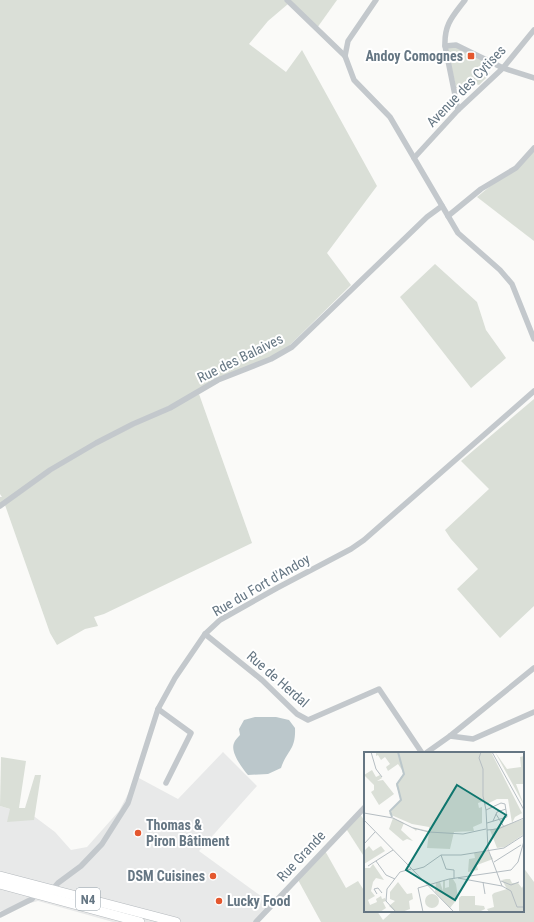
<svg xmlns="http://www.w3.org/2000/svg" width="534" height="922" font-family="'Roboto Condensed',sans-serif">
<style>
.built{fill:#e8e9e9}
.green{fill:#dadfd7}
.water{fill:#bbc7cb}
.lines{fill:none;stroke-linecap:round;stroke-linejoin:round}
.primary-casing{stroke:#b5babe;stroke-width:10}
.minor{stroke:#c3c8cc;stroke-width:5.5}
.primary{stroke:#fff;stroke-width:9}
.poi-dot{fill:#e4572e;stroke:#fff;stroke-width:1.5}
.labels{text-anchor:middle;stroke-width:4;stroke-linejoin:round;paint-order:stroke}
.shield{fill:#fff;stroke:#939fa8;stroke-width:1}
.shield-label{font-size:13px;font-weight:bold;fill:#657683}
.poi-label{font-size:14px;font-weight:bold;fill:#657683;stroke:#fff;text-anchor:end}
.street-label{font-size:14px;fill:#657683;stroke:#fff}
.inset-river{fill:none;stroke:#bbc7cb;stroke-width:2}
.inset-road{fill:none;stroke:#b5bdc2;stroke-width:1}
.view{fill:#0f766e;fill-opacity:0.15;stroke:#0f766e;stroke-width:2}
.inset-edge{fill:none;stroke:#657683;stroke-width:2}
</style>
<rect width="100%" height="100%" fill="#fafaf8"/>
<path class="built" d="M223,752l34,34 -58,65 73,53 -16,18h-143l-75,-21 -38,10v-105l35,11 20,15 16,18 16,-3 32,-36 18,-34 41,22z"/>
<g class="green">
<path d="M0,0h284l4,4 -20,17 -19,23 37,28 16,-22 75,136 -50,67 24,32 -61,60 -9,7 -181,87 -100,67v-9h2l-2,-3z"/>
<path d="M290,0h47l-20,28z"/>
<path d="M447,47h8l32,15 -1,5 4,7 -11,11 -6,-2 -9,5h-8z"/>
<path d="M534,150v91l-57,-44z"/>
<path d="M435,264l42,38 9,28 20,28 -35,30 -71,-91z"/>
<path d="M199,394l53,149 -148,71 -10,3 4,9 -13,3 -28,16 -7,-12 -45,-128 46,-33 45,-27z"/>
<path d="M534,399v207l-34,32 -43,-49 21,-20 -27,-30 -6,-9 44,-41 -28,-28z"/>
<path d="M1,757l25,4 -7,47h6l10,-33h6l-7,45 -27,2 3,-13 -10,-3z"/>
<path d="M359,812l6,10v36l-20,-31z"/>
<path d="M324,849l22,39 12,-7 7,11v19h12l6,9 10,-9h130v-44l11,15v40h-213l-24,-44z"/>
</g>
<path class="water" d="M255,717h21l13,3 6,8c1,22 -8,22 -14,40l-13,6 -20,1c-6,-7 -18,-23 -14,-32 1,-3 4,-6 6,-8l-1,-6 5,-9z"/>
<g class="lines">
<defs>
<g id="primary">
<path d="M0,876l176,46"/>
<path d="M0,884l140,38"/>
</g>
</defs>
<use href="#primary" class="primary-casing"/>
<g class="minor">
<path d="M287,0l58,56"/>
<path d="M376,0l-28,41 -3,15 9,24 36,37 68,116 42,37 12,14 22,55"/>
<path d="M445,46l11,-1 47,23 31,10"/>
<path d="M458,110l-13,-64c-1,-22 8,-30 20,-46"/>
<path d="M414,158l44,-48 45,-42 31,-38"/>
<path d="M448,216l33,-27 35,-21 18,-20"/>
<path d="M0,506l50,-36 46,-27 37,-19 37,-16 48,-28 53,-21 21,-12 135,-130 15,-11"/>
<path d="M205,634l57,46 35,34 11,6 71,-31 43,64"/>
<path d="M158,709l33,24 -25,50"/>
<path d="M450,736l23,3 61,-27"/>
<path d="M426,753l24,-17 84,-68"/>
<path d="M51,891l7,-8 23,-17 21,-22 26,-41 30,-94 17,-31 30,-44 15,-14 57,-32 74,-39 13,-9 170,-149"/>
<path d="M0,915l32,-16 5,-6"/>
<path d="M256,922l109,-115"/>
</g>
<use href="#primary" class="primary"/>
</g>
<g class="poi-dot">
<rect x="467" y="52" width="8" height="8" rx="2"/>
<circle cx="138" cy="833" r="4"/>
<circle cx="213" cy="876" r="4"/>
<circle cx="219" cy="901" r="4"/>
</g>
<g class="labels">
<rect class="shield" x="76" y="888" width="24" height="22" rx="3"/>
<g class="shield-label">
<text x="88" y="904">N4</text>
</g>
<g class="poi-label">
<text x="463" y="61">Andoy Comognes</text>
<text x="146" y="830" text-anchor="start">Thomas &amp;<tspan x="146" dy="16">Piron Bâtiment</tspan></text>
<text x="205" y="881">DSM Cuisines</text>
<text x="227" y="906" text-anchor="start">Lucky Food</text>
</g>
<g class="street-label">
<text transform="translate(466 86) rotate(-46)" y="5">Avenue des Cytises</text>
<text transform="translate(240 358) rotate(-26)" y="5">Rue des Balaives</text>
<text transform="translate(261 585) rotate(-30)" y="5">Rue du Fort d'Andoy</text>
<text transform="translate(278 679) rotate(41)" y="5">Rue de Herdal</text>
<text transform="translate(301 856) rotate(-47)" y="5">Rue Grande</text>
</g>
</g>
<g transform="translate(364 752)">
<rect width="160" height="160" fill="#fafaf8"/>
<path d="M12,0h115l33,65 -2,-4 -7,4 -3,6 -4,-24h-11l-12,6 -1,-3h-3l-3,1 1,5 3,-1v16l-9,4 1,4 -20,1 -4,17 -23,-1 2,-16 -12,-3 -1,2 -4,-4 17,4v-4l-17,-3 -23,-10 12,-15 -5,-14 7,-11 -1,-4 -4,-6 -10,7 -2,-4 4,-3 -5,-7 -4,3 -3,-5 -2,1zM131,0l12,17 14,-2 -1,-10 4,-1v28h-8l8,21zM8,18l4,7 4,-2 2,3 -5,3 6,-1 11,14 -15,11 -8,-13 3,-2v-5l-10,-10zM29,66l11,5 -3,7 12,11 -6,-2 -4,2 -14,-12zM160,67v15l-19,13 -8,1 -7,-18zM5,94l4,5 8,-5 4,5 -21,13v-13zM124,99l5,8 -16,6 1,5 -10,2 1,-13 6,-1 -1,-5zM9,112l11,16 -8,-2 -3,4 -2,9 4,5 -7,4 2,5 7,-3 -1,-3 5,-3 1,3 3,-1 1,3 -3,1 3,6 -6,4h-16v-44h6zM85,127h4l3,5 2,14 -8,10 -15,-16 1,-9 4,-1 3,9v-10l2,-1v8l4,-1zM142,127h4l2,4h6l4,5 2,-4v28h-35l-2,-3 7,-2 -2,-12 2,-2 13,-4 -5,-9zM34,130l9,12 5,-1 1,6 -4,2 1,8 -8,3h-6l-7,-6 6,-5 -5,-2v-7zM61 149a7 7 0 1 1 14 0a7 7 0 1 1-14 0ZM97,144h14v9l9,1 1,3 -6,3h-20v-14z" fill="#dadfd7"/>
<path class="inset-river" d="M28,65l-2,-6 11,-11 -4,-16 7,-10 -6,-22"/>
<path class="inset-road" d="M7,0l5,17 6,8M117,0l-2,6 4,11v27l3,14M128,0l32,58M0,61l29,5 20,10 16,4 34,2 23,-5M132,62l8,13M0,68l90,92M129,69l4,-9 9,-3M123,71l20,-6 -2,-13 -4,-1 -15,7 2,39 14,37 9,5 6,16h7M123,78l11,-1 26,-11M0,92l11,-12M77,103l5,14 8,1v9M12,109l10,14 9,4M130,110l27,-17M4,114l25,-16M49,118l11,-3 17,-12h20l43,-7 20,-13M94,126l44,8M137,129l10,4 8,-3M119,130l2,12M13,142l-3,-5 4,-1 4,5M32,160l-10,-11 1,-12 13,-17 11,-3M59,160l-5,-24 31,-9 62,-9 7,-8 6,-21"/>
<path class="view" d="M93,33l49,30 -51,85 -49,-30z"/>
<rect width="160" height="160" class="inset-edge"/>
</g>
</svg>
